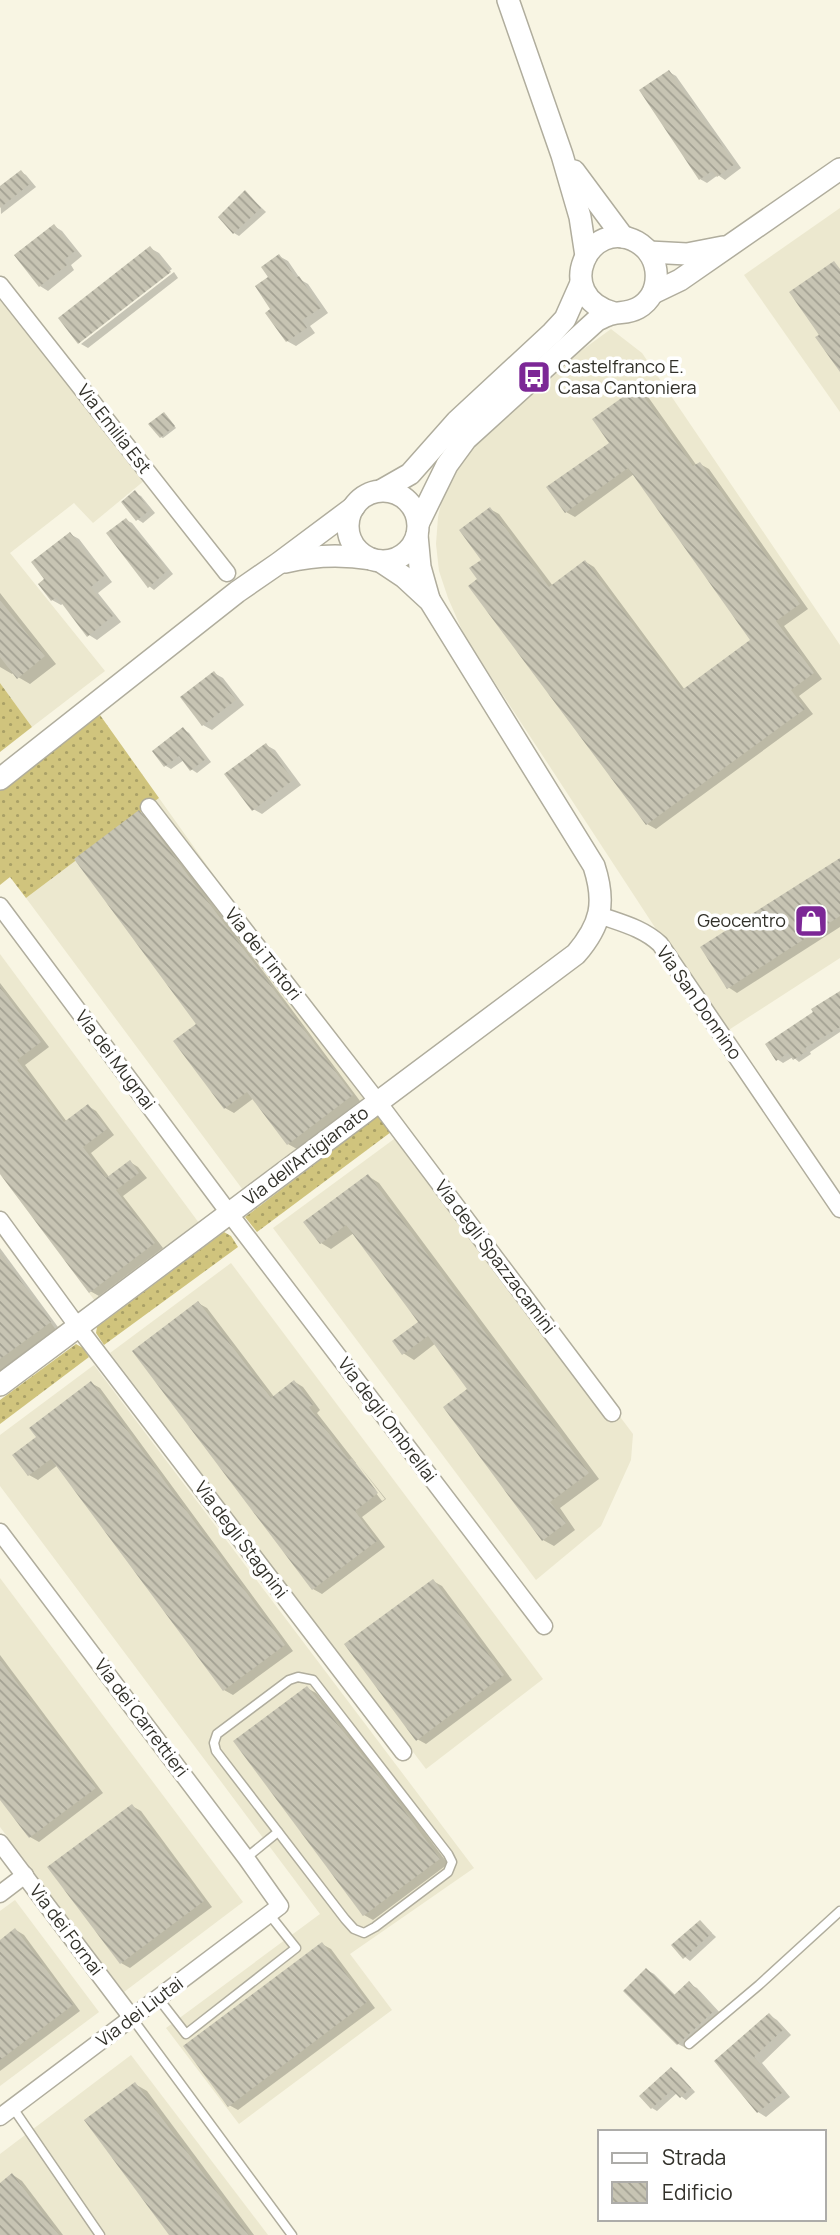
<svg xmlns="http://www.w3.org/2000/svg" width="840" height="2235" font-family="Manrope,sans-serif">
<style>
.built{fill:#ece8cf}
.grass{fill:url(#grass-dots)}
.shadow{fill:#0003}
.building{fill:url(#building-back-hatch)}
.lines{fill:none;stroke-linecap:round;stroke-linejoin:round}
.lane-casing{stroke:#b0ad9d;stroke-width:11}
.street-casing{stroke:#b0ad9d;stroke-width:19}
.secondary-casing{stroke:#b0ad9d;stroke-width:24}
.lane{stroke:#fff;stroke-width:8}
.street{stroke:#fff;stroke-width:16}
.secondary{stroke:#fff;stroke-width:21}
.labels{text-anchor:middle;stroke-width:7;stroke-linejoin:round;paint-order:stroke}
.poi-label{font-size:18px;fill:#313029;stroke:#fff;text-anchor:start}
.street-label{font-size:18px;fill:#313029;stroke:#fff}
</style>
<defs>
<pattern id="grass-dots" width="8" height="8" patternUnits="userSpaceOnUse" patternTransform="scale(1.75)"><rect width="8" height="8" fill="#d0c47d"/><path d="M2 2h.1M6 6h.1" fill="none" stroke="#a9a066" stroke-width="1.8" stroke-linecap="round"/></pattern>
<pattern id="building-back-hatch" width="6" height="6" patternUnits="userSpaceOnUse" patternTransform="scale(1.75)"><rect width="6" height="6" fill="#c7c4b3"/><path d="M-1 5l2 2M0 0l6 6M5-1l2 2" fill="none" stroke="#a2a092"/></pattern>
</defs>
<rect width="100%" height="100%" fill="#f8f5e3"/>
<g class="built">
<path d="M840,208v204l-96,-137z"/>
<path d="M0,297l145,183 -52,43 -19,-20 -64,50 95,118 -73,56 -32,-44z"/>
<path d="M611,329l31,24 198,292v313l-116,75 -259,-396 -17,-39 -9,-27 -3,-27 2,-27 5,-22 16,-30 20,-29 51,-48z"/>
<path d="M159,798l74,104 142,188 -132,100 -217,-292z"/>
<path d="M0,954l199,269 -104,78 -95,-127z"/>
<path d="M405,1131l228,303 -2,26 -30,66 -65,54 -263,-352z"/>
<path d="M0,1253l56,77 -56,42z"/>
<path d="M231,1263l312,416 -117,90 -316,-416z"/>
<path d="M94,1365l380,503 -124,86 42,56 -153,114 -73,-96 154,-114 -320,-428v-51z"/>
<path d="M0,1578l243,324 -119,90 -124,-165z"/>
<path d="M15,1900l84,112 -99,74v-175z"/>
<path d="M131,2055l137,180h-268v-81z"/>
</g>
<g class="grass">
<path d="M0,683l32,44 -32,25z"/>
<path d="M100,715l59,83 -133,100 -16,-21 -10,8v-95z"/>
<path d="M378,1116l13,16 -134,100 -12,-15z"/>
<path d="M224,1232l7,4 7,11 -134,98 -8,-12 1,-6z"/>
<path d="M76,1344l7,4 6,9 -89,67v-24z"/>
</g>
<g class="shadow">
<path d="M669,72l7,4 65,92 -16,12 -7,-5 -11,8 -7,-4z"/>
<path d="M21,172l5,3 10,12 -35,27 -1,-26z"/>
<path d="M245,192l21,20 -27,24 -5,-3z"/>
<path d="M54,226l8,5 20,25 -11,9 3,5 -26,21 -8,-5z"/>
<path d="M150,248l9,5 13,16 -92,71v3l-20,-25z"/>
<path d="M279,256l9,5 13,19 7,4 20,29 -18,13 5,7 -19,13 -9,-5 -14,-31 -2,-32z"/>
<path d="M174,272l4,6 -90,70 -7,-4z"/>
<path d="M637,389l9,5 51,72 3,-2 9,5 99,140 -24,17 38,53 -23,17 14,18 -157,115 -9,-5 -168,-245 11,-70 9,5 54,72 33,-24 8,5 91,123 67,-49 -118,-167 -59,43 -9,-5 46,-69z"/>
<path d="M166,415l10,13 -13,10 -2,-1z"/>
<path d="M135,493l6,3 14,17 -12,10 -6,-4z"/>
<path d="M126,520l6,3 41,51 -19,16 -5,-4z"/>
<path d="M70,534l9,5 33,43 -14,11 23,29 -24,18 -8,-5 -25,-32 -3,2 -9,-5 -6,-21z"/>
<path d="M0,593l56,71 -26,20 -12,-7 -4,-5 -2,2 -12,-7z"/>
<path d="M214,673l9,5 21,27 -32,25 -9,-5z"/>
<path d="M183,729l6,4 22,29 -14,11 -6,-4 -7,-9 -13,9 -5,-3 -11,-15z"/>
<path d="M266,745l9,5 26,35 -39,29 -9,-5z"/>
<path d="M139,812l9,5 212,284 -63,48 -9,-5 -34,-46 -20,15 -9,-5 -26,-84z"/>
<path d="M840,861v66l-103,66 -9,-6z"/>
<path d="M0,983l49,64 -24,18 42,57 21,-16 8,5 18,24 -23,18 18,24 21,-15 8,5 9,11 -24,18 40,52 -64,48 -9,-5 -90,-120z"/>
<path d="M840,993v39l-30,20 1,2 -12,8 -6,-5 -10,6 -6,-4z"/>
<path d="M368,1176l11,7 220,296 -39,29 15,22 -21,16 -11,-6 -73,-151 -34,-46 -22,17 -11,-7 17,-31 -66,-89 -23,16 -10,-6z"/>
<path d="M0,1248l58,79 -58,44z"/>
<path d="M198,1303l9,5 68,90 20,-16 8,5 17,23 -3,3 39,50h-3l29,38 3,-2 -27,-35 28,35 -24,18 23,30 -63,47 -9,-5z"/>
<path d="M91,1383l9,5 193,263 -60,44 -9,-5 -166,-225 -20,15 -9,-5 9,-37z"/>
<path d="M433,1581l9,5 70,94 -86,64 -9,-5z"/>
<path d="M0,1655l103,138 -64,49 -9,-5 -30,-40z"/>
<path d="M307,1688l9,5 64,79 68,92 -75,56 -9,-5z"/>
<path d="M132,1806l9,5 71,96 -82,61 -9,-5z"/>
<path d="M700,1922l16,15 -26,24 -5,-4z"/>
<path d="M16,1930l8,5 56,76 -80,60v-129z"/>
<path d="M322,1944l9,5 44,59 -137,102 -9,-5z"/>
<path d="M647,1970l7,4 22,22 13,-12 8,4 25,27 -36,33 -8,-4 -52,-53z"/>
<path d="M769,2015l8,5 14,15 -29,28 28,34 -24,20 -8,-5 -42,-51z"/>
<path d="M671,2069l6,3 18,20 -9,8 -9,-7 -20,18 -5,-3z"/>
<path d="M135,2084l12,7 107,144h-83z"/>
<path d="M13,2175l9,6 41,54h-63v-50z"/>
</g>
<g class="building">
<path d="M669,70l66,94 -18,13 -5,-6 -13,9 -60,-90z"/>
<path d="M21,170l10,13 -31,25v-22z"/>
<path d="M245,190l16,18 -28,26 -15,-17z"/>
<path d="M54,224l21,27 -11,9 3,5 -28,22 -25,-32z"/>
<path d="M150,246l21,26 -93,72 -20,-26z"/>
<path d="M279,254l17,24 3,-2 22,32 -19,12 5,8 -21,14 -21,-29 5,-4 -15,-23 13,-9 -7,-10z"/>
<path d="M834,261l6,8v103l-25,-35 4,-2 -30,-43z"/>
<path d="M637,387l56,79 7,-4 100,142 -24,17 38,52 -23,17 14,19 -159,116 -178,-239 9,-7 -8,-11 12,-8 -22,-30 31,-23 59,80 36,-27 97,130 68,-50 -122,-172 -63,45 -19,-26 63,-44 -17,-24z"/>
<path d="M164,412l11,14 -15,12 -12,-14z"/>
<path d="M135,490l15,20 -14,11 -15,-19z"/>
<path d="M126,518l42,52 -20,18 -42,-55z"/>
<path d="M70,532l34,44 -13,11 22,29 -26,21 -30,-40 -6,4 -13,-17 6,-5 -13,-17z"/>
<path d="M0,600l45,56 -28,23 -17,-22z"/>
<path d="M214,671l22,29 -34,26 -22,-29z"/>
<path d="M183,727l24,31 -17,13 -11,-15 -15,11 -12,-16z"/>
<path d="M266,743l27,37 -41,31 -28,-37z"/>
<path d="M139,810l214,285 -66,50 -40,-53 -23,17 -51,-68 23,-17 -122,-165z"/>
<path d="M840,858v58l-113,73 -27,-42z"/>
<path d="M0,987l41,55 -24,18 47,62 24,-18 19,25 -24,18 23,31 24,-18 9,13 -23,17 39,53 -66,50 -89,-119z"/>
<path d="M840,991v36l-35,21 2,3 -14,9 -5,-7 -12,8 -11,-17 48,-32 -2,-3z"/>
<path d="M368,1174l221,299 -39,29 16,21 -24,18 -99,-134 24,-18 -39,-53 -26,19 -10,-14 26,-19 -72,-97 -26,19 -17,-22z"/>
<path d="M0,1253l51,69 -51,37z"/>
<path d="M198,1301l73,97 23,-18 19,25 -4,2 40,53 3,-2 26,35 -23,18 22,30 -65,49 -180,-239z"/>
<path d="M91,1381l194,264 -62,46 -172,-232 -23,17 -16,-21 24,-18 -7,-9z"/>
<path d="M433,1579l71,96 -88,66 -72,-97z"/>
<path d="M0,1660l96,128 -67,50 -29,-38z"/>
<path d="M307,1686l64,80 69,93 -77,57 -130,-175z"/>
<path d="M132,1804l72,97 -84,63 -73,-97z"/>
<path d="M700,1920l12,13 -29,26 -12,-14z"/>
<path d="M15,1928l58,77 -73,55v-120z"/>
<path d="M322,1942l45,60 -139,105 -45,-61z"/>
<path d="M646,1968l28,27 15,-14 26,29 -38,35 -54,-54z"/>
<path d="M769,2013l15,16 -30,28 29,35 -26,21 -43,-52z"/>
<path d="M671,2067l20,21 -11,10 -8,-8 -21,19 -12,-13z"/>
<path d="M135,2082l114,153h-80l-85,-115z"/>
<path d="M12,2173l47,62h-59v-52z"/>
</g>
<g class="lines">
<defs>
<g id="lane">
<path d="M298,1677l15,3 135,174 4,8 -4,10 -73,55 -11,6 -10,-4 -9,-10 -129,-168 -2,-8 3,-9 72,-54z"/>
<path d="M246,1858l32,-26"/>
<path d="M158,1998l28,36 110,-86 -27,-34"/>
<path d="M132,2018l160,217"/>
<path d="M689,2044l70,-59 81,-74"/>
<path d="M13,2108l87,127"/>
</g>
<g id="street">
<path d="M0,285l227,288"/>
<path d="M149,807l229,295 234,311"/>
<path d="M0,906l229,307 315,413"/>
<path d="M599,915c22,8 44,13 61,29l180,265"/>
<path d="M0,1220l78,107 325,425"/>
<path d="M0,1532l246,326 34,48 -280,211"/>
<path d="M0,1843l132,175"/>
<path d="M0,1894l25,-19"/>
</g>
<g id="secondary">
<path d="M508,0l54,155 18,62 6,39"/>
<path d="M574,171l49,66"/>
<path d="M649,252l38,2 36,-7"/>
<path d="M653,293l27,-13 160,-111"/>
<path d="M382,490l28,-16 47,-53 95,-88 13,-14 16,-36"/>
<circle cx="383" cy="526" r="35"/>
<path d="M419,522l28,-57 19,-26 131,-119c5,-2 10,-5 15,-6 9,-2 17,-1 26,-6 25,-14 24,-52 -1,-66 -48,-27 -86,54 -23,71"/>
<path d="M417,535l3,32 9,32"/>
<path d="M285,562c29,-7 56,-8 86,-3"/>
<path d="M0,779l237,-187 42,-29 75,-56"/>
<path d="M0,1385l576,-431c25,-29 30,-51 18,-88l-164,-265 -26,-24 -24,-16"/>
</g>
</defs>
<use href="#lane" class="lane-casing"/>
<use href="#street" class="street-casing"/>
<use href="#secondary" class="secondary-casing"/>
<use href="#lane" class="lane"/>
<use href="#street" class="street"/>
<use href="#secondary" class="secondary"/>
</g>
<defs>
<symbol id="bus-square" viewBox="-11 -11 22 22"><rect x="-9" y="-9" width="18" height="18" rx="4" fill="#7c2796" stroke="#fff"/><path d="M-5-6H5V4H4V6H2V4H-2V6H-4V4H-5ZM-3.5-4V0h7V-4ZM-3.5 1.2v1.5H-2V1.2ZM2 1.2v1.5H3.5V1.2Z" fill="#fff"/></symbol>
<symbol id="shop-square" viewBox="-11 -11 22 22"><rect x="-9" y="-9" width="18" height="18" rx="4" fill="#7c2796" stroke="#fff"/><path d="M-5-2.5h2.3a2.7 3.5 0 0 1 5.4 0H5L5.5 6h-11ZM-1.5-2.5h3a1.5 2.3 0 0 0-3 0Z" fill="#fff"/></symbol>
</defs>
<g fill-rule="evenodd">
<use href="#bus-square" x="515" y="358" width="38" height="38"/>
<use href="#shop-square" x="792" y="902" width="38" height="38"/>
</g>
<g class="labels">
<g class="poi-label">
<text x="558" y="373">Castelfranco E.<tspan x="558" dy="21">Casa Cantoniera</tspan></text>
<text x="786" y="927" text-anchor="end">Geocentro</text>
</g>
<g class="street-label">
<text transform="translate(114 429) rotate(52)" y="6">Via Emilia Est</text>
<text transform="translate(263 954) rotate(52)" y="6">Via dei Tintori</text>
<text transform="translate(699 1003) rotate(55)" y="6">Via San Donnino</text>
<text transform="translate(115 1060) rotate(53)" y="6">Via dei Mugnai</text>
<text transform="translate(306 1156) rotate(-37)" y="6">Via dell'Artigianato</text>
<text transform="translate(495 1257) rotate(53)" y="6">Via degli Spazzacamini</text>
<text transform="translate(387 1420) rotate(53)" y="6">Via degli Ombrellai</text>
<text transform="translate(241 1540) rotate(53)" y="6">Via degli Stagnini</text>
<text transform="translate(141 1718) rotate(53)" y="6">Via dei Carrettieri</text>
<text transform="translate(66 1930) rotate(53)" y="6">Via dei Fornai</text>
<text transform="translate(140 2012) rotate(-37)" y="6">Via dei Liutai</text>
</g>
</g>
<rect x="598" y="2130" width="228" height="91" fill="#ffffff" stroke="#adaca9" stroke-width="2"/>
<rect x="612" y="2153" width="35" height="10" fill="#ffffff" stroke="#adaca9" stroke-width="2"/>
<text x="662" y="2165" font-size="21" fill="#313029">Strada</text>
<rect x="612" y="2182" width="35" height="21" fill="url(#building-back-hatch)" stroke="#adaca9" stroke-width="2"/>
<text x="662" y="2200" font-size="21" fill="#313029">Edificio</text>
</svg>
